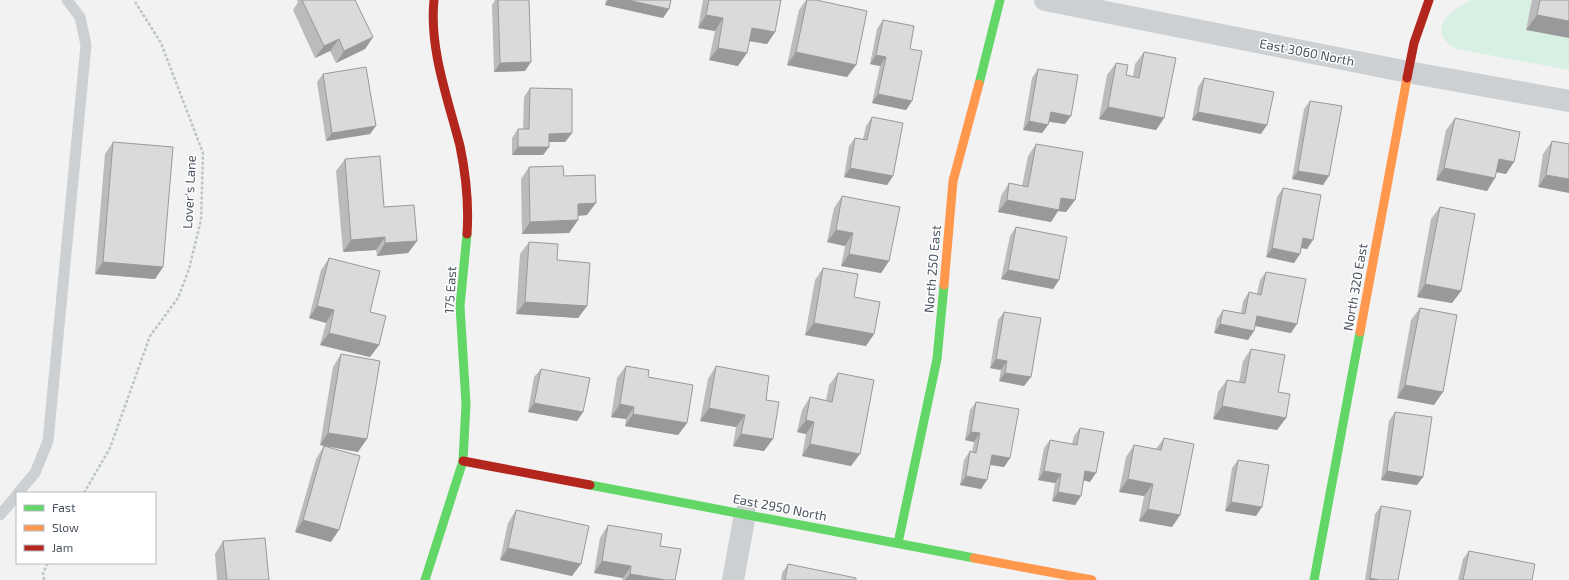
<svg xmlns="http://www.w3.org/2000/svg" width="1569" height="580" font-family="'Exo 2',sans-serif">
<style>
.green{fill:#d7f0e3}
.lines{fill:none;stroke-linecap:round;stroke-linejoin:round}
.path{stroke:#bbc6c3;stroke-width:2.5;stroke-dasharray:3 2;stroke-linecap:butt}
.lane{stroke:#cdd0d3;stroke-width:11}
.street{stroke:#cdd0d3;stroke-width:22}
.fast{stroke:#63d668;stroke-width:9}
.slow{stroke:#ff974d;stroke-width:9}
.jam{stroke:#b3261e;stroke-width:9}
.wall{fill:#bbbbbd}
.shaded-wall{fill:#98999a}
.building{fill:#d9dadc;stroke:#98999a}
.labels{text-anchor:middle;stroke-width:3;stroke-linejoin:round;paint-order:stroke}
.street-label{font-size:13px;fill:#49525d;stroke:#fff}
</style>
<rect width="100%" height="100%" fill="#f2f2f2"/>
<path class="green" d="M1471,0h61l-6,30 43,8v32l-112,-21c-33,-17 -7,-39 14,-49z"/>
<g class="lines">
<g class="path">
<path d="M84,493l26,-45 40,-112 28,-38 11,-29 12,-49 2,-67 -42,-110 -27,-43"/>
<path d="M44,580l-1,-7 5,-10"/>
</g>
<g class="lane">
<path d="M18,493l17,-20 13,-32 38,-396 -6,-28 -13,-17"/>
<path d="M0,515l17,-20"/>
</g>
<g class="street">
<path d="M1045,0l363,72 161,29"/>
<path d="M733,580l12,-66"/>
</g>
<g class="fast">
<path d="M979,84l21,-84"/>
<path d="M590,485l384,73"/>
<path d="M898,543l39,-184 7,-74"/>
<path d="M425,580l38,-119 3,-57 -6,-98 7,-72"/>
<path d="M1314,580l46,-248"/>
</g>
<g class="slow">
<path d="M944,285l9,-104 26,-97"/>
<path d="M1360,332l47,-254"/>
<path d="M974,558l118,22"/>
</g>
<g class="jam">
<path d="M434,0c-5,49 14,99 26,146 6,29 9,59 7,88"/>
<path d="M1407,78l7,-35 15,-43"/>
<path d="M463,461l127,24"/>
</g>
</g>
<g class="wall">
<path d="M297,0h58l18,37 -8,12 -29,14 -6,-12 -15,7 -22,-48 5,-8z"/>
<path d="M495,0h34l-4,71 -31,1 -2,-67z"/>
<path d="M606,0h65l-2,9 -6,9 -58,-13z"/>
<path d="M703,0h78l-6,32 -8,12 -18,-3 -11,25 -29,-6 6,-29 -17,-3z"/>
<path d="M806,0h10l40,65 -9,12 -60,-12 12,-55z"/>
<path d="M1532,0h37l-43,30z"/>
<path d="M883,20l27,29 2,52 -6,9 -34,-7 8,-37 -10,-2 7,-35z"/>
<path d="M1144,52l20,66 -8,12 -57,-11 8,-44 9,-12 10,12 7,1 2,-12z"/>
<path d="M1038,69l27,55 -16,-2 -7,11 -19,-3 9,-52z"/>
<path d="M323,74l47,60 -44,7 -9,-59z"/>
<path d="M1204,78l57,56 -69,-14 6,-33z"/>
<path d="M530,88l42,45 -7,9h-16v5l-6,8h-31v-17l6,-9h5l1,-32z"/>
<path d="M1310,101l13,84 -31,-6 12,-70z"/>
<path d="M872,117l21,59 -6,9 -43,-8 5,-31 6,-8 8,1 3,-13z"/>
<path d="M1455,118l51,56 -9,-2 -10,19 -51,-11 10,-50z"/>
<path d="M1552,141l17,3 -31,43 5,-33z"/>
<path d="M113,142l50,125 -8,12 -60,-5 10,-120z"/>
<path d="M1036,144l39,56 -9,12 -8,-1 -7,11 -53,-10 3,-16 8,-13 13,3 6,-30z"/>
<path d="M345,159l39,48 33,34 -9,12 -31,3 -1,-6 -33,2 -7,-81z"/>
<path d="M529,167l35,9 23,39 -9,1v4l-9,13 -47,1 -1,-55z"/>
<path d="M1283,188l24,61 -6,-1 -7,15 -28,-6 11,-60z"/>
<path d="M842,196l47,65 -8,12 -40,-7 4,-20 -18,-4 7,-34z"/>
<path d="M1440,207l21,84 -9,12 -35,-6 14,-78z"/>
<path d="M1016,227l43,53 -6,9 -52,-10 9,-43z"/>
<path d="M529,242l58,64 -9,12 -62,-4 4,-60z"/>
<path d="M329,258l41,54 9,33 -9,12 -50,-12 6,-22 -17,-5 12,-48z"/>
<path d="M823,268l31,29 20,37 -8,12 -61,-11 10,-55z"/>
<path d="M1266,272l25,61 -36,-7 -7,14 -34,-7 3,-14 6,-9 18,3 2,-12 6,-9 8,2 3,-14z"/>
<path d="M1420,308l14,97 -37,-7 14,-78z"/>
<path d="M1004,312l27,65 -7,9 -25,-5 2,-11 -11,-2 8,-48z"/>
<path d="M1251,349l27,43 8,26 -9,12 -64,-11 5,-27 9,-12 12,2 4,-21z"/>
<path d="M341,354l17,98 -38,-7 13,-78z"/>
<path d="M626,366l22,11 39,46 -9,12 -53,-9 1,-7 -15,-2 6,-39z"/>
<path d="M716,366l50,34 -2,51 -31,-5 3,-19 -36,-6 8,-42z"/>
<path d="M541,369l42,43 -6,9 -49,-9 6,-35z"/>
<path d="M838,373l13,93 -49,-10 4,-22 -9,-2 5,-22 8,-13 16,3 3,-15z"/>
<path d="M976,402l34,56 -6,9 -14,-2 -9,24 -21,-4 4,-25 6,-9 2,1 2,-10 -9,-2 5,-30z"/>
<path d="M1395,412l28,65 -6,8 -36,-5 8,-59z"/>
<path d="M1080,428l10,54 -6,-2 -3,16 -6,9 -23,-4 3,-18 -17,-3 6,-32 6,-8 22,4 2,-8z"/>
<path d="M1164,438l16,77 -8,12 -33,-6 5,-25 -25,-4 7,-35 8,-12 22,4z"/>
<path d="M324,446l7,96 -36,-10 21,-73z"/>
<path d="M1238,460l18,56 -31,-5 7,-43z"/>
<path d="M1381,506l17,74h-33l10,-66z"/>
<path d="M516,510l56,66 -72,-16 8,-37z"/>
<path d="M608,525l52,21 15,34h-53l1,-2 -29,-5 6,-35z"/>
<path d="M223,541l46,39h-52l-2,-26z"/>
<path d="M1469,551l63,29h-74l5,-21z"/>
<path d="M788,564l68,16h-75l1,-7z"/>
</g>
<g class="shaded-wall">
<path d="M608,0h19l42,9 -6,9 -58,-13z"/>
<path d="M706,15l17,3 -8,13 -17,-3z"/>
<path d="M1537,15l32,6v17l-43,-8z"/>
<path d="M752,28l23,4 -8,12 -24,-4z"/>
<path d="M373,37l-8,12 -29,14 8,-12z"/>
<path d="M339,39l-9,12 -15,7 9,-12z"/>
<path d="M718,48l29,5 -9,13 -29,-6z"/>
<path d="M796,52l60,13 -9,12 -60,-12z"/>
<path d="M876,55l10,2 -6,9 -10,-2z"/>
<path d="M531,62l-6,9 -31,1 6,-9z"/>
<path d="M878,94l34,7 -6,9 -34,-7z"/>
<path d="M1108,107l56,11 -8,12 -57,-11z"/>
<path d="M1051,112l20,4 -6,8 -20,-3z"/>
<path d="M1198,112l69,13 -6,9 -69,-14z"/>
<path d="M1029,121l19,4 -6,8 -19,-3z"/>
<path d="M376,126l-6,8 -44,7 6,-8z"/>
<path d="M572,133l-7,9h-22l6,-8z"/>
<path d="M518,147h31l-6,8h-31z"/>
<path d="M1499,159l15,3 -8,12 -15,-3z"/>
<path d="M850,168l43,8 -6,9 -43,-8z"/>
<path d="M1444,168l51,10 -8,13 -51,-11z"/>
<path d="M1298,171l31,5 -6,9 -31,-6z"/>
<path d="M1546,175l23,4v14l-31,-6z"/>
<path d="M1061,198l14,2 -9,12 -8,-1 -7,11 -53,-10 9,-12z"/>
<path d="M596,203l-9,12 -18,1 9,-12z"/>
<path d="M578,220l-9,13 -47,1 8,-12z"/>
<path d="M836,230l17,3 -8,13 -18,-4z"/>
<path d="M385,237l-9,13 -33,2 8,-12z"/>
<path d="M1303,238l10,2 -6,9 -10,-2z"/>
<path d="M417,241l-9,12 -31,3 8,-13z"/>
<path d="M1272,248l28,6 -6,9 -28,-6z"/>
<path d="M849,254l40,7 -8,12 -40,-7z"/>
<path d="M103,262l60,5 -8,12 -60,-5z"/>
<path d="M1008,270l51,10 -6,9 -52,-10z"/>
<path d="M1425,284l36,7 -9,12 -35,-6z"/>
<path d="M525,302l62,4 -9,12 -62,-4z"/>
<path d="M317,306l17,4 -8,13 -17,-5z"/>
<path d="M1257,316l40,8 -6,9 -40,-8z"/>
<path d="M814,323l60,11 -8,12 -61,-11z"/>
<path d="M1220,324l34,7 -6,9 -34,-7z"/>
<path d="M329,333l50,12 -9,12 -50,-12z"/>
<path d="M996,359l11,2 -6,9 -11,-2z"/>
<path d="M1005,373l26,4 -7,9 -25,-5z"/>
<path d="M1405,385l38,7 -9,13 -37,-7z"/>
<path d="M534,403l49,9 -6,9 -49,-9z"/>
<path d="M620,404l14,3 -8,12 -15,-2z"/>
<path d="M1222,406l64,12 -9,12 -64,-11z"/>
<path d="M709,408l36,7 -9,12 -36,-6z"/>
<path d="M633,414l54,9 -9,12 -53,-9z"/>
<path d="M806,420l8,2 -8,12 -9,-2z"/>
<path d="M971,432l9,1 -6,9 -9,-2z"/>
<path d="M328,433l39,6 -9,13 -38,-7z"/>
<path d="M741,434l32,5 -9,12 -31,-5z"/>
<path d="M810,444l50,10 -9,12 -49,-10z"/>
<path d="M992,455l18,3 -6,9 -18,-3z"/>
<path d="M1044,471l17,3 -6,9 -17,-3z"/>
<path d="M1085,471l11,2 -6,9 -11,-3z"/>
<path d="M1387,471l36,6 -6,8 -36,-5z"/>
<path d="M966,476l21,4 -6,9 -21,-4z"/>
<path d="M1128,479l25,5 -9,12 -25,-4z"/>
<path d="M1058,492l23,4 -6,9 -23,-4z"/>
<path d="M1231,502l31,5 -6,9 -31,-5z"/>
<path d="M1148,509l32,6 -8,12 -33,-6z"/>
<path d="M303,520l36,10 -8,12 -36,-10z"/>
<path d="M508,548l73,16 -9,12 -72,-16z"/>
<path d="M602,561l29,5 -8,12 -29,-5z"/>
<path d="M630,574l36,6h-41z"/>
<path d="M1370,578l9,2h-10z"/>
</g>
<g class="building">
<path d="M302,0h53l18,37 -29,14 -5,-12 -15,7z"/>
<path d="M498,0h31l2,62 -31,1z"/>
<path d="M627,0h44l-2,9z"/>
<path d="M709,0h72l-6,32 -23,-4 -5,25 -29,-5 5,-30 -17,-3z"/>
<path d="M807,0h9l51,11 -11,54 -60,-13z"/>
<path d="M1540,0h29v21l-32,-6z"/>
<path d="M883,20l31,6 -4,23 12,2 -10,50 -34,-7 8,-37 -10,-2z"/>
<path d="M1144,52l32,6 -12,60 -56,-11 8,-44 12,2 -2,10 13,3z"/>
<path d="M366,67l10,59 -44,7 -9,-59z"/>
<path d="M1038,69l40,6 -7,41 -20,-4 -3,13 -19,-4z"/>
<path d="M1204,78l70,14 -7,33 -69,-13z"/>
<path d="M530,88l42,1v44l-23,1v13h-31v-18h11z"/>
<path d="M1310,101l32,5 -13,70 -31,-5z"/>
<path d="M872,117l31,6 -10,53 -43,-8 5,-30 12,2z"/>
<path d="M1455,118l65,14 -6,30 -15,-3 -4,19 -51,-10z"/>
<path d="M1552,141l17,3v35l-23,-4z"/>
<path d="M113,142l60,5 -10,120 -60,-5z"/>
<path d="M1036,144l47,8 -8,48 -14,-2 -2,12 -52,-10 2,-17 19,4z"/>
<path d="M380,156l4,51 30,-2 3,36 -32,2v-6l-34,3 -6,-81z"/>
<path d="M563,166l1,10 31,-1 1,28 -18,1v16l-48,2 -1,-55z"/>
<path d="M1283,188l38,7 -8,45 -10,-2 -3,16 -28,-6z"/>
<path d="M842,196l58,11 -11,54 -40,-7 4,-21 -17,-3z"/>
<path d="M1440,207l35,7 -14,77 -36,-7z"/>
<path d="M1016,227l51,10 -8,43 -51,-10z"/>
<path d="M529,242l29,2 -1,16 33,3 -3,43 -62,-4z"/>
<path d="M329,258l51,13 -10,41 16,4 -7,29 -50,-12 5,-23 -17,-4z"/>
<path d="M823,268l35,6 -4,23 26,5 -6,32 -60,-11z"/>
<path d="M1266,272l40,7 -9,45 -40,-8 -3,15 -34,-7 3,-14 22,4 4,-22 12,3z"/>
<path d="M1420,308l37,7 -14,77 -38,-7z"/>
<path d="M1004,312l37,6 -10,59 -26,-4 2,-12 -11,-2z"/>
<path d="M1251,349l34,6 -7,37 12,2 -4,24 -64,-12 5,-26 18,3z"/>
<path d="M341,354l39,7 -13,78 -39,-6z"/>
<path d="M626,366l23,4 -1,7 45,8 -6,38 -54,-9 1,-7 -14,-3z"/>
<path d="M716,366l53,10 -3,24 13,2 -6,37 -32,-5 4,-19 -36,-7z"/>
<path d="M541,369l49,9 -7,34 -49,-9z"/>
<path d="M838,373l36,7 -14,74 -50,-10 4,-22 -8,-2 4,-23 22,5z"/>
<path d="M976,402l43,7 -9,49 -18,-3 -5,25 -21,-4 4,-25 6,2 4,-20 -9,-1z"/>
<path d="M1395,412l37,5 -9,60 -36,-6z"/>
<path d="M1080,428l24,4 -8,41 -11,-2 -4,25 -23,-4 3,-18 -17,-3 6,-31 27,5z"/>
<path d="M1164,438l30,6 -14,71 -32,-6 5,-25 -25,-5 6,-34 27,5z"/>
<path d="M324,446l36,10 -21,74 -36,-10z"/>
<path d="M1238,460l31,5 -7,42 -31,-5z"/>
<path d="M1381,506l30,5 -13,69h-19l-9,-2z"/>
<path d="M516,510l73,16 -8,38 -73,-16z"/>
<path d="M608,525l54,9 -2,12 21,3 -6,31h-9l-36,-6 1,-8 -29,-5z"/>
<path d="M265,538l4,42h-42l-4,-39z"/>
<path d="M1469,551l66,13 -3,16h-69z"/>
<path d="M788,564l68,14v2h-71z"/>
</g>
<g class="labels">
<g class="street-label">
<text transform="translate(1307 52) rotate(11)" y="5">East 3060 North</text>
<text transform="translate(189 192) rotate(-87)" y="5">Lover's Lane</text>
<text transform="translate(932 269) rotate(-85)" y="5">North 250 East</text>
<text transform="translate(1355 287) rotate(-80)" y="5">North 320 East</text>
<text transform="translate(450 290) rotate(-87)" y="5">175 East</text>
<text transform="translate(780 507) rotate(11)" y="5">East 2950 North</text>
</g>
</g>
<rect x="16" y="492" width="140" height="72" fill="#ffffff" stroke="#b6babe"/>
<rect x="24" y="505" width="20" height="6" fill="#63d668" stroke="#b6babe"/>
<text x="52" y="512" font-size="12" fill="#49525d">Fast</text>
<rect x="24" y="525" width="20" height="6" fill="#ff974d" stroke="#b6babe"/>
<text x="52" y="532" font-size="12" fill="#49525d">Slow</text>
<rect x="24" y="545" width="20" height="6" fill="#b3261e" stroke="#b6babe"/>
<text x="52" y="552" font-size="12" fill="#49525d">Jam</text>
</svg>
